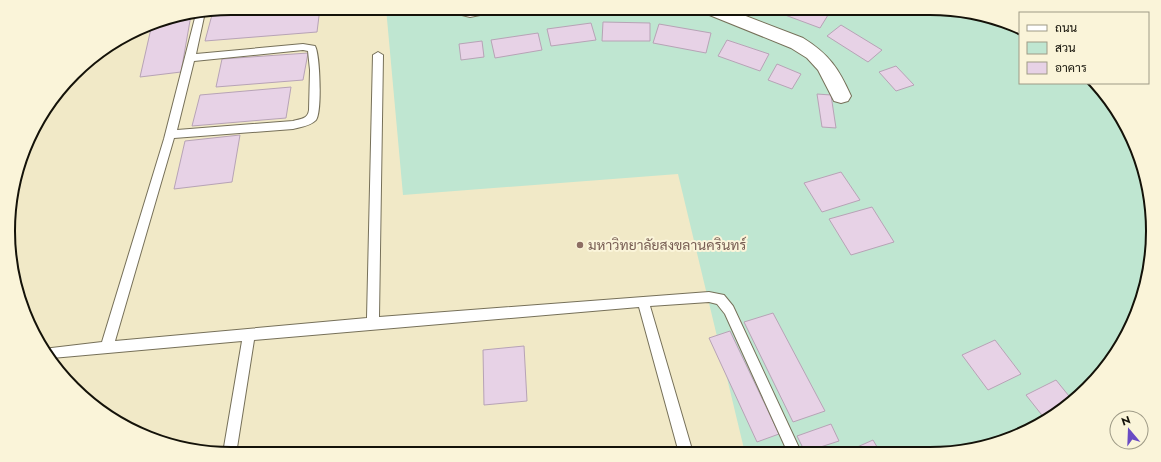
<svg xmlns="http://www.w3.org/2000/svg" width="1161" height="462" font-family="Jost,Sarabun,sans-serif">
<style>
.built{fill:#f1e9c7}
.green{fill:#bfe6d1}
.building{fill:#e7d2e6;stroke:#b7a3b6}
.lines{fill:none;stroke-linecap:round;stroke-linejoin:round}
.lane-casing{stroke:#767059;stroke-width:2}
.street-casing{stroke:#767059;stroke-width:2}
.lane{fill:#fff;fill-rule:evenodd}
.street{fill:#fff;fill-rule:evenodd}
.education-dot{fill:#8d6e63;stroke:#faf4d9;stroke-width:1.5}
.labels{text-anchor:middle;stroke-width:4;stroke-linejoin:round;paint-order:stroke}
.education-label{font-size:14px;fill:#785e54;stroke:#faf4d9;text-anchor:start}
.rim{fill:none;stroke:#141209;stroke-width:2}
</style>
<rect width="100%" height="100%" fill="#faf4d9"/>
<path class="built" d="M231,8h699l71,12 19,10v53h72l38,49 23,84 -12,86 -26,53 -38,44 -61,38 -57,15 -728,2 -71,-12 -65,-34 -57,-65 -26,-68 -2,-73 28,-82 46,-57 75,-43z"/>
<path class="green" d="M386,8h544l71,12 19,10v53h72l38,49 23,84 -12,86 -26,53 -38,44 -61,38 -57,15 -214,1 -67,-279 -275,21z"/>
<g class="building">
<path d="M248,8h72l-3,24 -112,9 8,-30z"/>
<path d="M780,8h28l20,7 -8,13 -43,-16z"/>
<path d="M191,15l-10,57 -41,5 12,-53 7,-4z"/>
<path d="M603,22l47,1v18h-48z"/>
<path d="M591,23l5,17 -45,6 -4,-17z"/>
<path d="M659,24l52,9 -5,20 -53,-10z"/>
<path d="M841,25l41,25 -14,12 -41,-26z"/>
<path d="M538,33l4,17 -47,8 -4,-18z"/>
<path d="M727,40l42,14 -9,17 -42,-15z"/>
<path d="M482,41l2,16 -23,3 -2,-16z"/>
<path d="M308,53l-5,27 -87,7 6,-28z"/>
<path d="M777,64l24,10 -9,15 -24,-9z"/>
<path d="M896,66l18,19 -18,6 -17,-19z"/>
<path d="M291,87l-5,31 -94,8 8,-31z"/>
<path d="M817,94l14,1 5,33 -14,-1z"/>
<path d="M240,135l-8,47 -58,7 11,-48z"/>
<path d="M841,172l19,28 -38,12 -18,-29z"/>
<path d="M872,207l22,35 -43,13 -22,-36z"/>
<path d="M773,313l52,98 -32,11 -49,-100z"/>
<path d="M730,331l49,103 -22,8 -48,-104z"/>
<path d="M995,340l26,34 -33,16 -26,-35z"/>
<path d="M524,346l3,55 -43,4 -1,-55z"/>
<path d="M1056,380l17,21 -28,18 -19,-24z"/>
<path d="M831,424l8,17 -34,11 -8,-16z"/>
<path d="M873,440l7,12h-34z"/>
</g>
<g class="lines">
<defs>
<path id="lane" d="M205,12l-9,42 107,-10 12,2c5,9 7,66 1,74 -6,6 -15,7 -23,9l-119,9 -59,203 252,-23 6,-263 5,-3 5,3 -4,262 330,-25 15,3 9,11 68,146 -13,1 -63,-139 -8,-10 -8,-2 -59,4 43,147h-14l-40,-146 -385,33 -18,114 -13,-1 19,-112 -190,17 -9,-9 59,-7 62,-203 32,-125zM303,50l5,1 2,19 -1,40c-1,9 -9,9 -16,11l-116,9 17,-69z"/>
<g id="street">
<path d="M447,8h51l-3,4 -25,5 -20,-5z"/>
<path d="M699,8h26l78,30c26,16 36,31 48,58l-3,5 -7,2 -7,-2 -16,-31 -11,-12 -16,-10 -89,-36z"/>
</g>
</defs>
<use href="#lane" class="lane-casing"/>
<use href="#street" class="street-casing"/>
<use href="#lane" class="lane"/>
<use href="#street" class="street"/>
</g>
<circle class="education-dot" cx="580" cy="245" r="4"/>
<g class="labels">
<g class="education-label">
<text x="588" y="250">มหาวิทยาลัยสงขลานครินทร์</text>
</g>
</g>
<path d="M0 0H1161V462H0ZM231 15H930A216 216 0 0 1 1146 231V231A216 216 0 0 1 930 447H231A216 216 0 0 1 15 231V231A216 216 0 0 1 231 15Z" fill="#faf4d9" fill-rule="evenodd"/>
<path class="rim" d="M231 15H930A216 216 0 0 1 1146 231V231A216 216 0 0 1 930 447H231A216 216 0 0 1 15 231V231A216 216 0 0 1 231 15Z"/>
<rect x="1019" y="12" width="130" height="72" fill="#faf4d9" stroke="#9e9a86"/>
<rect x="1027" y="25" width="20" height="6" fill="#ffffff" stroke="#9e9a86"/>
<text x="1055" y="32" font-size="12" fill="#141209">ถนน</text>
<rect x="1027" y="42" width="20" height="12" fill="#bfe6d1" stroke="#9e9a86"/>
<text x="1055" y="52" font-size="12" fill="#141209">สวน</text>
<rect x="1027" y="62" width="20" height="12" fill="#e7d2e6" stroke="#9e9a86"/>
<text x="1055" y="72" font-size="12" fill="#141209">อาคาร</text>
<g transform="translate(1129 430) rotate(341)"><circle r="19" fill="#faf4d9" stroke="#9e9a86"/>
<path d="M0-3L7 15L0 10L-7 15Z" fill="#6a4bc4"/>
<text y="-6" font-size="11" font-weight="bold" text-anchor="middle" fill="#141209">N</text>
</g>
</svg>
